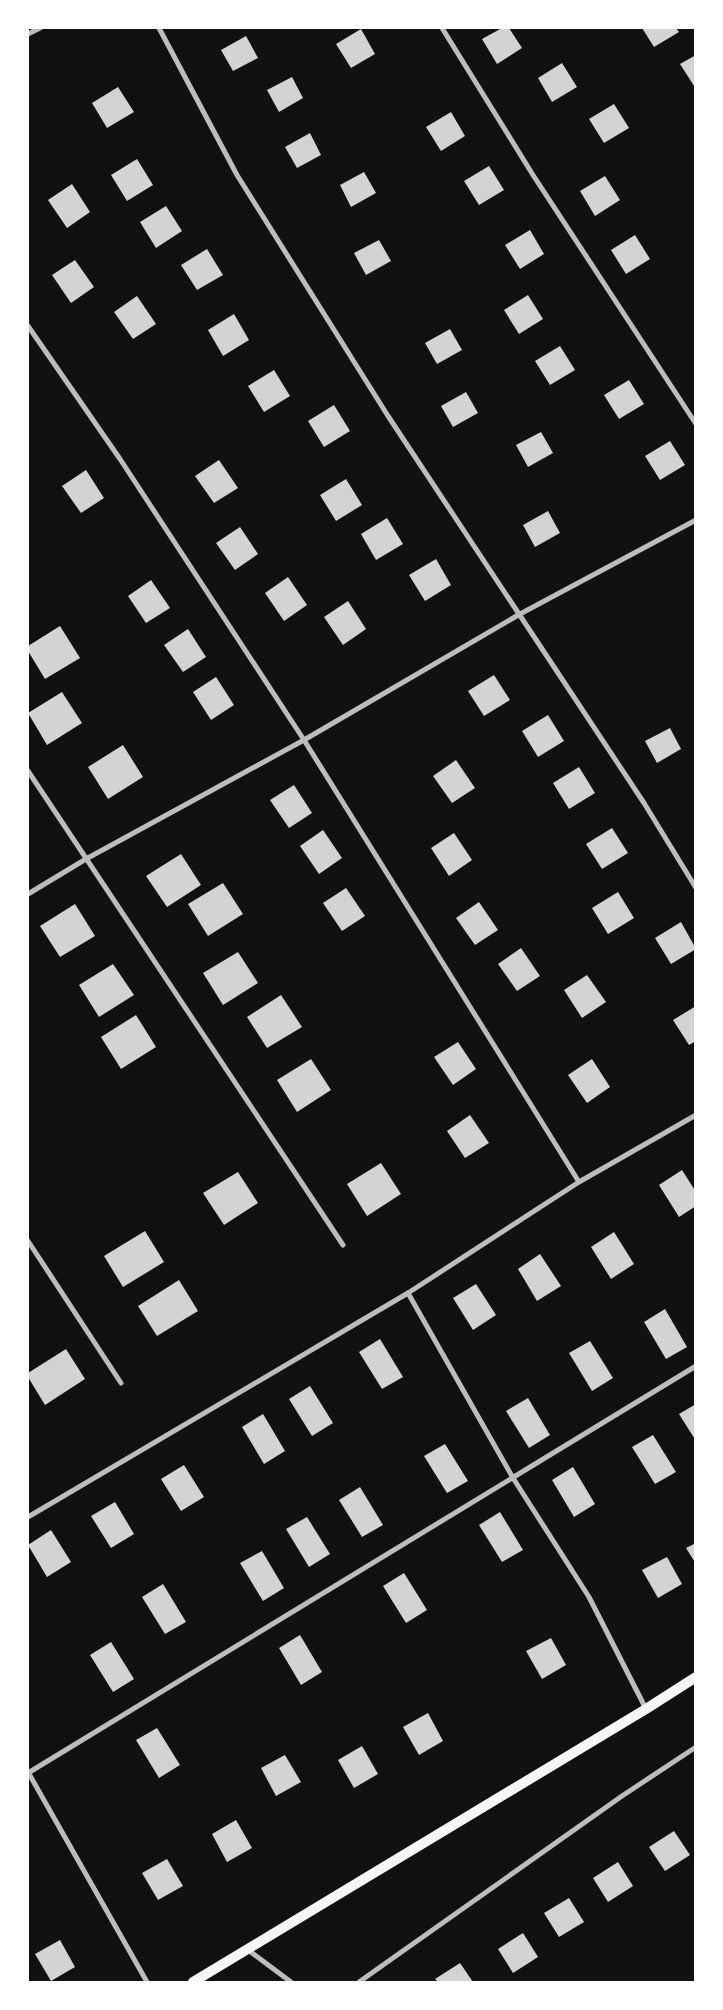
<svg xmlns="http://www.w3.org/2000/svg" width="723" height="2010" font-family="'Nunito Sans',sans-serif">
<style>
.building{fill:#d3d3d3}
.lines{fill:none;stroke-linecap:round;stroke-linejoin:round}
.minor{stroke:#bcbcbc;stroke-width:5}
.secondary{stroke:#f5f5f5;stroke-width:10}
</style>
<rect width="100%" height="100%" fill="#111"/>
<g class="building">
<path d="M502,28h7l13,20 -25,16 -15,-25z"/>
<path d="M642,28h34l3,4 -25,15z"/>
<path d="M361,29l14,25 -24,14 -15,-24z"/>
<path d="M246,36l12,22 -25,13 -12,-21z"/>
<path d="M696,55v34l-16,-25z"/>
<path d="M562,63l15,24 -25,15 -14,-24z"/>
<path d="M292,77l11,21 -24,14 -12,-22z"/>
<path d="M118,87l16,25 -27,16 -15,-25z"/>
<path d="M614,104l15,24 -25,15 -15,-24z"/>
<path d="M451,112l14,24 -24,15 -15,-24z"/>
<path d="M310,133l11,22 -24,13 -12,-21z"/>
<path d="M137,159l16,26 -26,16 -16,-26z"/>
<path d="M489,166l15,24 -25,15 -15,-24z"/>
<path d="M364,172l12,21 -25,14 -11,-22z"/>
<path d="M605,176l15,24 -25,16 -15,-25z"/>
<path d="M72,184l18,28 -23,16 -19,-28z"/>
<path d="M166,206l16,25 -26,17 -16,-26z"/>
<path d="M530,230l14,24 -24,15 -15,-24z"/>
<path d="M635,235l15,24 -24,15 -15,-24z"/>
<path d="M379,240l12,21 -25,14 -12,-22z"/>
<path d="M207,249l16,26 -26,15 -16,-25z"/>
<path d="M75,260l19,27 -23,16 -19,-28z"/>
<path d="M528,295l15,24 -24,15 -15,-24z"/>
<path d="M137,296l19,28 -23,15 -19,-27z"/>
<path d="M234,314l15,26 -26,16 -15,-26z"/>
<path d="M450,329l12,21 -25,14 -12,-21z"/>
<path d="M560,346l15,24 -25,15 -15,-24z"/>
<path d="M274,370l16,26 -26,16 -16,-26z"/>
<path d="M629,380l15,24 -25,15 -15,-24z"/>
<path d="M466,392l12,21 -25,14 -12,-21z"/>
<path d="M334,405l16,26 -26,16 -16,-26z"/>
<path d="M541,432l12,21 -25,14 -12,-22z"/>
<path d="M670,441l15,24 -25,15 -15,-24z"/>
<path d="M219,460l19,28 -24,15 -19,-27z"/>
<path d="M86,470l18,28 -23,15 -19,-27z"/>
<path d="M346,479l16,26 -26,16 -16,-26z"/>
<path d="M548,511l12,22 -25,14 -12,-22z"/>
<path d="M387,518l16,26 -27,16 -15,-26z"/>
<path d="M240,527l18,27 -23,16 -19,-27z"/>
<path d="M436,559l15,26 -26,16 -16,-26z"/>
<path d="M288,577l19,28 -23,16 -19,-28z"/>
<path d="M151,580l19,28 -24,15 -18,-27z"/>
<path d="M348,601l18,28 -23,16 -19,-28z"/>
<path d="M60,626l20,32 -35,21 -17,-28v-5z"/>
<path d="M188,629l18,28 -23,15 -19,-27z"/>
<path d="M494,675l16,25 -26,16 -16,-25z"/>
<path d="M216,677l18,28 -23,15 -18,-28z"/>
<path d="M62,692l20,31 -35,22 -19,-32z"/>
<path d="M548,715l16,26 -26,16 -16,-26z"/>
<path d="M670,728l11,21 -24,14 -12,-22z"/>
<path d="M123,745l20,32 -35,22 -20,-32z"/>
<path d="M456,760l19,28 -23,15 -19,-27z"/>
<path d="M579,767l16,26 -26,16 -16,-26z"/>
<path d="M294,785l18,28 -23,15 -19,-28z"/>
<path d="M612,828l16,25 -26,16 -16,-25z"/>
<path d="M323,830l19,28 -23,16 -19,-28z"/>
<path d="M454,833l18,27 -23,16 -18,-28z"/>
<path d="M181,854l20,31 -34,22 -21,-31z"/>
<path d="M223,883l20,31 -35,22 -20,-32z"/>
<path d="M346,888l19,28 -23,15 -19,-28z"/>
<path d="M618,892l16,26 -26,16 -16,-26z"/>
<path d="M479,902l19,28 -23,15 -19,-27z"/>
<path d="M75,904l20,32 -35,21 -20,-31z"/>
<path d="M681,922l15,27 -25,15 -16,-26z"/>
<path d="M521,948l19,28 -23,15 -19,-27z"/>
<path d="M238,952l20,31 -35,22 -20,-32z"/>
<path d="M113,964l21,31 -35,22 -20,-32z"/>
<path d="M587,975l19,27 -24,16 -18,-28z"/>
<path d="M281,995l21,32 -35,21 -20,-31z"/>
<path d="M696,1006v35l-7,4 -16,-25z"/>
<path d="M136,1015l20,32 -35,22 -20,-32z"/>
<path d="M458,1042l18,27 -23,16 -19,-28z"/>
<path d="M311,1059l20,31 -34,22 -20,-32z"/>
<path d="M592,1059l18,28 -23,16 -19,-28z"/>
<path d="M470,1115l19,28 -24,15 -18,-27z"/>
<path d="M381,1163l20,31 -34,22 -20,-32z"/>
<path d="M682,1170l14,22v14l-17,11 -20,-32z"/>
<path d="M238,1172l20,31 -34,22 -21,-32z"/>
<path d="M145,1231l19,31 -41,25 -19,-31z"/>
<path d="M614,1232l20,32 -23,15 -20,-32z"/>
<path d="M540,1254l21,32 -24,15 -19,-32z"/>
<path d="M179,1280l19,31 -41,25 -19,-30z"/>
<path d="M476,1284l20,31 -23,15 -20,-32z"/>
<path d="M665,1309l22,38 -21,12 -22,-37z"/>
<path d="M380,1339l23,38 -21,12 -23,-37z"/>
<path d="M590,1341l23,37 -21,13 -23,-38z"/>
<path d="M66,1349l19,30 -40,26 -17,-28v-4z"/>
<path d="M310,1386l23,37 -21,13 -23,-37z"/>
<path d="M528,1398l22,37 -21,13 -23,-37z"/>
<path d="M696,1404v37l-17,-27z"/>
<path d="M263,1414l22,37 -21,13 -22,-37z"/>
<path d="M653,1435l23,37 -21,12 -23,-37z"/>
<path d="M445,1444l23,37 -21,12 -23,-37z"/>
<path d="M184,1465l20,32 -23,14 -20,-32z"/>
<path d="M573,1467l22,37 -21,13 -22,-37z"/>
<path d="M360,1487l23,38 -21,12 -23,-37z"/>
<path d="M115,1502l19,32 -23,14 -20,-32z"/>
<path d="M500,1512l23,38 -21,12 -23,-37z"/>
<path d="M307,1517l23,37 -21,13 -23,-38z"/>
<path d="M51,1530l20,32 -24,15 -19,-32z"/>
<path d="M696,1543v21l-10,-16z"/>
<path d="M262,1551l22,37 -21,13 -23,-38z"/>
<path d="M667,1557l15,27 -24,14 -16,-28z"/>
<path d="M404,1573l23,37 -21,13 -23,-37z"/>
<path d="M163,1584l23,38 -21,12 -23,-37z"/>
<path d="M300,1635l22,37 -21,13 -22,-37z"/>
<path d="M551,1638l15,27 -24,14 -16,-28z"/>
<path d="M111,1642l23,37 -21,13 -23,-37z"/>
<path d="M428,1713l15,28 -24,14 -16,-28z"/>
<path d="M157,1728l23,37 -21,13 -23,-38z"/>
<path d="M362,1746l16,28 -24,14 -16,-28z"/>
<path d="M285,1755l16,27 -25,14 -15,-28z"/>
<path d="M236,1820l16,28 -25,14 -15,-28z"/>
<path d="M674,1831l16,24 -25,16 -16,-24z"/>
<path d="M167,1859l16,27 -25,14 -16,-27z"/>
<path d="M618,1862l15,24 -25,16 -15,-24z"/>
<path d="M569,1898l15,24 -25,15 -15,-24z"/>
<path d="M523,1933l15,24 -25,16 -15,-24z"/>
<path d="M60,1940l15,27 -24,14 -16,-27z"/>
<path d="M460,1963l13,19h-35l-3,-3z"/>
</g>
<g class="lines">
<g class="minor">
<path d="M159,28l78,147 151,241 256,387 52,85"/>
<path d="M442,28l91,147 163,249"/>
<path d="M28,34l12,-6"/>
<path d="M28,326l92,133 184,281 275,442"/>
<path d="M28,771l315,474"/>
<path d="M28,894l58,-35 218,-119 216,-126 176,-94"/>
<path d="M28,1241l93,142"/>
<path d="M408,1293l105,185 76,119 57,112"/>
<path d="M28,1517l380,-224 171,-111 117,-67"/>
<path d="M28,1772l119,210"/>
<path d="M28,1773l668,-407"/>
<path d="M248,1950l43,32"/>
<path d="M359,1982l263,-186 74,-49"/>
</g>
<path class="secondary" d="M193,1982l453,-273 50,-32"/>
</g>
<rect width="723" height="2010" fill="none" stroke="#ffffff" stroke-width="58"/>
</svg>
